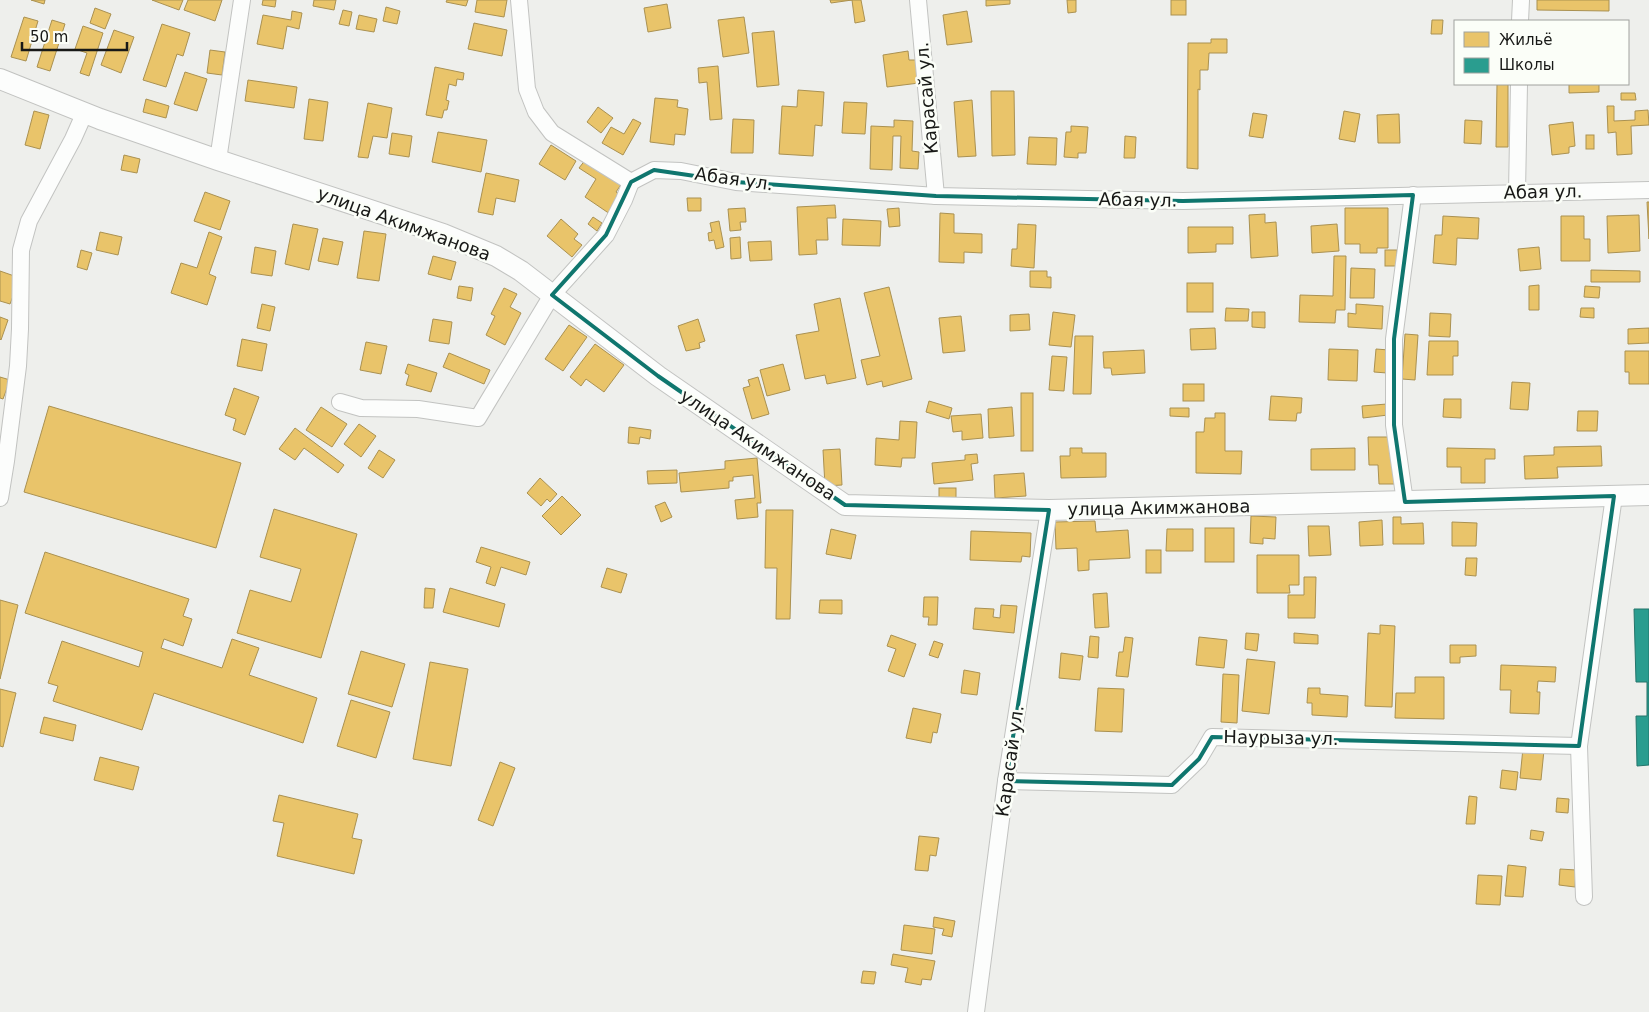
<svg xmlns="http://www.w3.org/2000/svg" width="1649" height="1012" font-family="'DejaVu Sans',sans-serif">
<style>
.homes{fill:#e9c46a;stroke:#aa9151}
.schools{fill:#2a9d8f;stroke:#25756b}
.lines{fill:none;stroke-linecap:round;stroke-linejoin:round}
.minor-casing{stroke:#c2c3c1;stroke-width:18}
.tertiary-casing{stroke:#c2c3c1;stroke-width:22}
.minor{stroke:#fcfdfc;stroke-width:16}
.tertiary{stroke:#fcfdfc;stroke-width:20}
.marked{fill:none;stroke:#0f766e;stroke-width:4;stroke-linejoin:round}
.labels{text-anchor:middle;stroke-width:5;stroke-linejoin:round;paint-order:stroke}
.street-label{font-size:18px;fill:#181917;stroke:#fbfef8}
</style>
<rect width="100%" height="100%" fill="#eeefec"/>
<g class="homes">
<path d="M31,0h14l-1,4z"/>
<path d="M152,0h31l-4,10z"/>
<path d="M188,0h34l-7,21 -31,-11z"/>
<path d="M263,0h13l-1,7 -13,-2z"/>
<path d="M314,0h22l-2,10 -21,-4z"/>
<path d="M447,0h21l-2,6 -20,-4z"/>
<path d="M477,0h30l-3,17 -29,-5z"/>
<path d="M830,0h31l4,21 -10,2 -3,-23 -21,3z"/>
<path d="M986,0h24v4l-24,2z"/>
<path d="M1067,0h9v12l-8,1z"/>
<rect x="1171" y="0" width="15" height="15"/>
<path d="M1537,0h72v11l-72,-1z"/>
<path d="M667,4l4,24 -23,4 -4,-24z"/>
<path d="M386,7l14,4 -3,13 -14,-3z"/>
<path d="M95,8l16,6 -6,15 -15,-6z"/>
<path d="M343,10l9,2 -3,14 -10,-2z"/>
<path d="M292,11l10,2 -3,16 -12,-3 -4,23 -26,-5 6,-29 28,5z"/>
<path d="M967,11l5,31 -25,3 -4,-30z"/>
<path d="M359,15l18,4 -3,13 -18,-3z"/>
<path d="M24,17l14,4 -12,40 -15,-4z"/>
<path d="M744,17l5,36 -26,4 -5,-37z"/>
<path d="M52,20l13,4 -15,47 -13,-4z"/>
<path d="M1432,20h11l-1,14h-11z"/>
<path d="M474,23l33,7 -5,26 -34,-7z"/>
<path d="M162,24l28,9 -7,23 -6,-2 -11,33 -23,-7z"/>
<path d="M83,26l20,7 -14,43 -9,-3 7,-20 -12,-4z"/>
<path d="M114,30l20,7 -13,36 -20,-8z"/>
<path d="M774,31l5,54 -22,2 -5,-54z"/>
<path d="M1211,39h16v14h-18l-1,17h-8v20l-2,-1v80l-11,-1 1,-125h23z"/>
<path d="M210,50l15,2 -3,23 -15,-2z"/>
<path d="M908,51l1,9h7l3,23 -32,4 -4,-32z"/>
<path d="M718,66l4,53 -12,1 -3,-38 -8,1 -1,-15z"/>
<path d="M435,67l29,6 -1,7 -6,-1 -1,7 -7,-2 -3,16 3,1 -2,9h-3l-2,8 -16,-3z"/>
<path d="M185,72l22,7 -10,32 -23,-7z"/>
<path d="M248,80l49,7 -3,21 -49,-7z"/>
<path d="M1497,84h11v63h-12z"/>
<path d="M1569,84h30v8l-30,1z"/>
<path d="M798,90l26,2 -2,34 -7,-1 -2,31 -34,-2 3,-48 15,1z"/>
<path d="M991,91h23l1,64 -23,1z"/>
<path d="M1621,93h14l1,7h-15z"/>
<path d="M655,98l23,2 -1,7 11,2 -3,26 -10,-1 -1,11 -24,-3z"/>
<path d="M146,99l23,7 -3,12 -23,-6z"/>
<path d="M309,99l19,3 -5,39 -19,-2z"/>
<path d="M972,100l4,56 -18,1 -4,-55z"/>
<path d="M844,102l23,1 -2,31 -23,-1z"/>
<path d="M368,103l24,5 -5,30 -14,-2 -5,22 -10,-1z"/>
<path d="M1607,106h7v15l21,-1v-9l13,-1 1,15 -18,1 1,28 -15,1 -1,-23 -8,1z"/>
<path d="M598,107l15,11 -12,15 -14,-11z"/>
<path d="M34,111l15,4 -9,34 -15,-4z"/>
<path d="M1344,111l16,3 -5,28 -16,-3z"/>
<path d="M1253,113l14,2 -4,23 -14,-2z"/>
<path d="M1399,114l1,29h-22l-1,-28z"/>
<path d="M633,119l8,4 -18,32 -21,-12 9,-16 13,7z"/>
<path d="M733,119l21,1 -1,33h-22z"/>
<path d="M894,120l19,1 -1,30 7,1 -1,17 -18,-1 1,-32h-8l-1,34 -22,-1 1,-43 23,1z"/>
<path d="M1465,120l17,1 -1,23 -17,-1z"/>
<path d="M1573,122l2,24 -6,1v6l-17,2 -3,-30z"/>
<path d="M1071,126l17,1 -2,26h-8v5l-14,-1 2,-25h5z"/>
<path d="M438,132l49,8 -6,32 -49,-10z"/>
<path d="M392,133l20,3 -3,21 -20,-3z"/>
<rect x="1586" y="135" width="8" height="14"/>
<path d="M1125,136l11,1 -1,21h-11z"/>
<path d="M1029,137l28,1 -1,27 -29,-1z"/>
<path d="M551,145l25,16 -11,19 -26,-16z"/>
<path d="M124,155l16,4 -3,14 -16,-3z"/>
<path d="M586,159l36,24 -6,9 6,4 -12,18 -25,-17 11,-18 -17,-11z"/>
<path d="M486,173l33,7 -4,22 -19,-4 -3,17 -15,-3z"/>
<path d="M205,192l25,9 -10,29 -26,-9z"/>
<path d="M687,198h14v13h-13z"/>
<path d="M1647,202h2v37z"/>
<path d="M835,205l1,13h-9l1,22h-12l1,14 -18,1 -2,-48z"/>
<path d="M745,208l1,14h-6l1,8 -11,1 -2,-22z"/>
<path d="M899,208l1,18 -11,1 -2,-18z"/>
<path d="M1345,208h43v40h-11v5h-17v-9h-15z"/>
<path d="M940,213l14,1v19l28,1v19l-18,-1v11l-25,-1z"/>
<path d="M1265,214v9l11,-1 2,34 -27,2 -2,-43z"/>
<path d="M1639,215l1,36 -32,2 -1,-37z"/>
<path d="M1443,216l36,2 -1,21 -21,-1 -1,27 -23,-2 2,-28h7z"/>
<path d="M1561,216h23v23h6v22h-29z"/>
<path d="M593,217l9,6 -5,8 -9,-7z"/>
<path d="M561,219l17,15 -4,5 8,6 -10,12 -25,-21z"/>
<path d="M843,219l38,2 -1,25 -38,-1z"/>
<path d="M719,221l5,26 -8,2 -2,-9 -5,1 -1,-8 4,-1 -2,-9z"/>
<path d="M293,224l25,5 -9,41 -24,-6z"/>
<path d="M1018,224l18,1 -2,43 -23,-2 1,-17h5z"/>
<path d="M1337,224l2,27 -27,2 -1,-27z"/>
<path d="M1188,227h45v17h-17v8l-28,1z"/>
<path d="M364,231l22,3 -7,47 -22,-3z"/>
<path d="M100,232l22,5 -4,18 -22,-5z"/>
<path d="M209,232l13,5 -13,37 7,3 -9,28 -36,-12 10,-30 16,5z"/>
<path d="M740,237l1,21 -10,1 -1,-21z"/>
<path d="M323,238l20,4 -5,23 -20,-4z"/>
<path d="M771,241l1,19 -22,1 -2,-19z"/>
<path d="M255,247l21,4 -4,25 -21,-3z"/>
<path d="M1539,247l2,22 -21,2 -2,-22z"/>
<path d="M81,250l11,3 -5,17 -10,-3z"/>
<rect x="1385" y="250" width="12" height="16"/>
<path d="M433,256l23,6 -5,18 -23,-6z"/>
<path d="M1334,256h12l-1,54h-9l-1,13 -36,-1 1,-27 33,1z"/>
<path d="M1351,268l24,1 -1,29h-24z"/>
<path d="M1591,270l49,1v11h-49z"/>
<path d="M0,271l20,7 -10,26 -10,-3z"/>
<path d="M1030,271h17v6h4v11l-21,-1z"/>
<rect x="1187" y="283" width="26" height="29"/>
<path d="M1539,285v25h-10v-24z"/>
<path d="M459,286l14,2 -2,13 -14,-3z"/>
<path d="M1585,286l15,1 -1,11 -15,-1z"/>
<path d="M889,287l23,92 -29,8 -1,-6 -15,4 -6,-25 19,-4 -16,-63z"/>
<path d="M504,288l13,6 -7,13 11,6 -16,32 -19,-10 9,-19 -4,-2z"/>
<path d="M840,298l16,80 -29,6 -2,-9 -20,4 -9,-44 23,-4 -5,-27z"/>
<path d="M262,304l13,3 -5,24 -13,-3z"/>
<path d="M1356,304l27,2 -1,23 -34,-2v-14l8,1z"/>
<path d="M1226,308l23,1 -1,12h-23z"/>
<path d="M1581,308h13v10l-14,-1z"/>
<path d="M1053,312l22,3 -4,32 -22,-2z"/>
<path d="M1252,312h13v16l-13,-1z"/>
<path d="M1430,313l21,1 -1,23 -21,-1z"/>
<path d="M1029,314l1,16 -20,1v-16z"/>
<path d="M961,316l4,35 -22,2 -4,-35z"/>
<path d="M0,317l8,3 -7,20 -1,-1z"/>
<path d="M433,319l19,3 -3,22 -20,-3z"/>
<path d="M698,319l7,22 -6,2 1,5 -14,3 -8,-25z"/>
<path d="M569,325l18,12 -24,34 -18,-12z"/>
<path d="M1215,328l1,21 -25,1 -1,-21z"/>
<path d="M1649,328v15l-21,1v-15z"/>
<path d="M1405,334l13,1 -3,45 -13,-1z"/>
<path d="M1075,336h18l-2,58h-18z"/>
<path d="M242,339l25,5 -5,27 -25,-5z"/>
<path d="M1429,341h29v15h-5v19h-26z"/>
<path d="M366,342l21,4 -6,28 -21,-4z"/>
<path d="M595,344l29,21 -20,27 -18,-13 -5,7 -11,-9z"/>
<path d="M1329,349l29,1 -1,31 -29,-1z"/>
<path d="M1376,349l13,1 -2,23 -13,-1z"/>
<path d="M1144,350l1,23 -33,2 -1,-7h-7l-1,-16z"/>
<path d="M1625,351h24v33h-20v-12h-4z"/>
<path d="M449,353l41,17 -6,14 -41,-17z"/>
<path d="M1052,356l15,1 -3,34 -15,-1z"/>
<path d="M408,364l29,9 -6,19 -25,-7 3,-10 -4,-2z"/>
<path d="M783,364l7,26 -23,6 -7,-26z"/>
<path d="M0,377l10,3 -7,19 -3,-1z"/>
<path d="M758,377l11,37 -17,5 -9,-31 7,-2 -2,-6z"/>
<path d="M1512,382l18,1 -2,27 -18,-1z"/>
<rect x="1183" y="384" width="21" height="17"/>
<path d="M234,388l25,9 -14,38 -12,-5 3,-11 -11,-4z"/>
<rect x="1021" y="393" width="12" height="58"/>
<path d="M1271,396l31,2 -1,15h-4l-1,8 -27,-1z"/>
<path d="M1444,399h17v19l-18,-1z"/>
<path d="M929,401l23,7 -3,11 -23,-7z"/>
<path d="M1387,404l1,11 -25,3 -1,-12z"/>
<path d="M49,406l192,57 -25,85 -192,-56z"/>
<path d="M321,407l26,17 -15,23 -26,-17z"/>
<path d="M1012,407l2,29 -25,2 -1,-29z"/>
<path d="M1170,408h19v9l-19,-1z"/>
<path d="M1578,411h20l-1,20h-20z"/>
<path d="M1215,413h10v38h17l-1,23 -45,-1v-41h8l1,-14h10z"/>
<path d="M981,414l2,24 -21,2v-9l-9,1 -2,-16z"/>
<path d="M900,421l17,1 -2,36h-13l-1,9 -26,-2 1,-27 23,2z"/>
<path d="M359,424l17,12 -15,21 -17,-13z"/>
<path d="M629,427l22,3 -1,9 -10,-2 -1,7 -11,-1z"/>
<path d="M295,428l49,37 -6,8 -34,-25 -9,12 -16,-11z"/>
<path d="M1368,437h22l1,23h5l1,24h-18l-1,-19h-9z"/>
<path d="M1601,446l1,20 -45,1 1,11 -33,1 -1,-23 30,-1v-8z"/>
<path d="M1070,448h12v5h24v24l-45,1 -1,-22h10z"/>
<path d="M1355,448v22h-44v-21z"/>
<path d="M1447,448l48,1v10h-10v24h-24v-16h-14z"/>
<path d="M840,449l2,36 -17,1 -2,-36z"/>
<path d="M379,450l16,10 -12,18 -15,-10z"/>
<path d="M977,454l1,9 -7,1 2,16 -39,4 -2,-21 33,-3v-5z"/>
<path d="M757,458l4,45h-4l1,14 -21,2 -2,-19 20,-2 -2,-23 -20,2v4h-4v7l-48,4 -2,-19 46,-4v-8z"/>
<path d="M677,470v13l-29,1 -1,-13z"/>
<path d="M1024,473l2,23 -31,2 -1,-23z"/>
<path d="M540,478l17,16 -7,8 -3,-3 -6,7 -14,-13z"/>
<rect x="939" y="488" width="17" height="12"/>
<path d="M562,496l19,19 -20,20 -19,-19z"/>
<path d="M665,502l7,15 -11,5 -6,-16z"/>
<path d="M274,509l83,25 -36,124 -84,-25 13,-43 41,12 10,-33 -41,-12z"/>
<path d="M766,510h27l-3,109h-14l1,-51h-12z"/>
<path d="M1251,516l25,1 -1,22 -12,-1v6l-13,-1z"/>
<path d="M1393,517h8v7l22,-1 1,21h-31z"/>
<path d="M1382,520l1,25 -23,1 -1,-24z"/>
<path d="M1095,521l1,11 32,-2 2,28 -41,2v10l-11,1 -1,-23 -21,1 -1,-27z"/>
<path d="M1452,522l25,1 -1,23h-24z"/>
<path d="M1308,526h21l2,29 -22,1z"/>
<rect x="1205" y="528" width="29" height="34"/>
<path d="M831,529l25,6 -5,24 -25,-5z"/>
<path d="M1167,529h26v22h-27z"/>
<path d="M971,531l60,2 -1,24 -8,-1 -1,6 -51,-2z"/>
<path d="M481,547l49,15 -4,13 -25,-8 -6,19 -9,-3 5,-16 -15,-5z"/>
<rect x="1146" y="550" width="15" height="23"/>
<path d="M45,552l144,47 -6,17 9,3 -9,27 -19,-7 -3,9 61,20 10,-29 27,9 -10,27 68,23 -14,45 -149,-50 -12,37 -89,-29 5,-15 -10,-3 14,-42 77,26 4,-15 -118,-39z"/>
<path d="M1257,555h42v30h-10l1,8h-33z"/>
<path d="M1466,558h11l-1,18 -11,-1z"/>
<path d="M607,568l20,6 -6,19 -20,-6z"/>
<path d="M1304,577h12l-1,41h-27v-23h16z"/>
<path d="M425,588l10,1 -2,19h-9z"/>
<path d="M450,588l55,16 -6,23 -56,-15z"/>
<path d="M1107,593l2,34 -14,1 -2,-34z"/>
<path d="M924,597h14l-1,28h-9l1,-8h-6z"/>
<path d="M0,600l18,5 -18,74z"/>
<path d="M820,600h22v14l-23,-1z"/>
<path d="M1001,605l16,1 -3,27 -41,-4 2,-21 19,1 -1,8 7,1z"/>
<path d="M1380,625l15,1 -3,81 -27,-1 3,-73 12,1z"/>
<path d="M1246,633l13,1 -2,17 -12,-2z"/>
<path d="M1294,633l24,2v9l-24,-1z"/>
<path d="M891,635l25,9 -12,33 -16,-6 8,-22 -9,-3z"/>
<path d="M1090,636l9,1 -1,21 -10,-1z"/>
<path d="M1125,637l8,1 -5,39 -12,-1 3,-24h4z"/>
<path d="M1199,637l28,3 -3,28 -28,-3z"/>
<path d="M934,641l9,3 -5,14 -9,-3z"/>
<path d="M1450,645h26v11l-16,1v6h-10z"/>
<path d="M361,651l44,13 -13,43 -44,-13z"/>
<path d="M1061,653l22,3 -3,24 -21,-2z"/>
<path d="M1247,659l28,3 -6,52 -27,-3z"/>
<path d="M430,662l38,7 -17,97 -38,-7z"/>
<path d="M1501,665l55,2 -1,15 -17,-1 -1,11h3l-1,22 -29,-1 1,-23h-11z"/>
<path d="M964,670l16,3 -3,22 -16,-2z"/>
<path d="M1223,674l16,1 -2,48 -16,-1z"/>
<path d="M1415,677h29v42l-49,-1 1,-25h19z"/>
<path d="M1098,688l26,1 -2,43 -27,-1z"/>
<path d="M1308,688h12v6l28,2 -1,21 -35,-2v-12h-5z"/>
<path d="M0,689l16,4 -13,54 -3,-1z"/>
<path d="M351,700l39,12 -14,46 -39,-12z"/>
<path d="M913,708l28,6 -4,19 -4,-1 -2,11 -25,-5z"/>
<path d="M44,717l32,8 -3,16 -33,-8z"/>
<path d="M1523,748l21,2 -3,30 -21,-2z"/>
<path d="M100,757l39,10 -6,23 -39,-10z"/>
<path d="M500,762l15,6 -22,58 -15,-6z"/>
<path d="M1502,770l16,2 -2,18 -16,-2z"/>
<path d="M279,795l79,19 -6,24 10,2 -8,34 -77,-18 7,-33 -11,-2z"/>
<path d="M1469,796l8,1 -2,27h-9z"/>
<path d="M1557,798l12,1 -1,14 -12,-1z"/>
<path d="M1531,830l13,2 -2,9 -12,-2z"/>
<path d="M919,836l20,2 -3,18 -6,-1 -2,16 -13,-1z"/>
<path d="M1508,865l18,2 -3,30 -18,-1z"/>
<path d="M1560,869l16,1 -1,17 -16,-2z"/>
<path d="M1478,875l24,1 -2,29 -24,-1z"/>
<path d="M934,917l21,4 -3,16 -10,-2 2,-6 -11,-2z"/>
<path d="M904,925l31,4 -3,25 -31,-4z"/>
<path d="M893,954l42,7 -4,19 -9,-1 -1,6 -16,-3 3,-14 -17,-3z"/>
<path d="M863,971l13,1 -2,12 -13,-1z"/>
</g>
<path class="schools" d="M1634,609h15v156l-12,1 -1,-50h11v-34h-11z"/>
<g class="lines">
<defs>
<g id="minor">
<path d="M519,0l8,89 9,23 16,21 79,49"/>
<path d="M918,0l18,196"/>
<path d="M1520,21l1,-21"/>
<path d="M218,160l24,-160"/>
<path d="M631,182l23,-12 27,1 55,11 200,14 247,5 466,-11"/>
<path d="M1517,192l2,-108"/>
<path d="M340,402l21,6 57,1 60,9 74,-123 54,-60 18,-35 7,-18"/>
<path d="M0,498l6,-37 12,-95 2,-37 1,-79 8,-29 44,-82 12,-27"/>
<path d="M1405,502l-11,-77v-86l19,-144"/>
<path d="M1006,781l166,4 27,-26 13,-22 367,9"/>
<path d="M1584,897l-5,-151 35,-250"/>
<path d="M976,1012l30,-231 43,-271"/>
</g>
<path id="tertiary" d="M0,79l100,40 118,41 225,74 53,22 25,15 137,105 187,129 204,5 600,-15"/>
</defs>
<use href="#minor" class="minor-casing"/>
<use href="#tertiary" class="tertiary-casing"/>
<use href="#minor" class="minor"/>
<use href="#tertiary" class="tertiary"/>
</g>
<path class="marked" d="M654,170l82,12 200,14 247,5 230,-6 -19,144v86l11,77 209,-6 -35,250 -367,-9 -13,22 -27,26 -166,-4 43,-271 -204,-5 -187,-129 -106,-81 54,-60 25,-53z"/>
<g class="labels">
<g class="street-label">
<text transform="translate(927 98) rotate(-95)" y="6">Карасай ул.</text>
<text transform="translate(734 179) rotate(8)" y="6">Абая ул.</text>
<text transform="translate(1543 192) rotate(-1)" y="6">Абая ул.</text>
<text transform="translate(1138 200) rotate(1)" y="6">Абая ул.</text>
<text transform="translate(404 224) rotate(20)" y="6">улица Акимжанова</text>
<text transform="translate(758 445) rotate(34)" y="6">улица Акимжанова</text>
<text transform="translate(1159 508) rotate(-1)" y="6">улица Акимжанова</text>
<text transform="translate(1281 738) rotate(1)" y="6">Наурыза ул.</text>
<text transform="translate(1010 761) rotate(-82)" y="6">Карасай ул.</text>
</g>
</g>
<rect x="1454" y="20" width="175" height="65" fill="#fbfef8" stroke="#a0a29e"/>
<rect x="1464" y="32" width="25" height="15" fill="#e9c46a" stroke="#a0a29e"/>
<text x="1499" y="45" font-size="15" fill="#181917">Жильё</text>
<rect x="1464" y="58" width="25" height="15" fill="#2a9d8f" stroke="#a0a29e"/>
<text x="1499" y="70" font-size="15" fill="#181917">Школы</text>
<path d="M22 42v8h105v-8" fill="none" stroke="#181917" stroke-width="2.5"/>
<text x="30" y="42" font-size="15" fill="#181917" stroke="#fbfef8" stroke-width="4" paint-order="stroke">50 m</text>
</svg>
